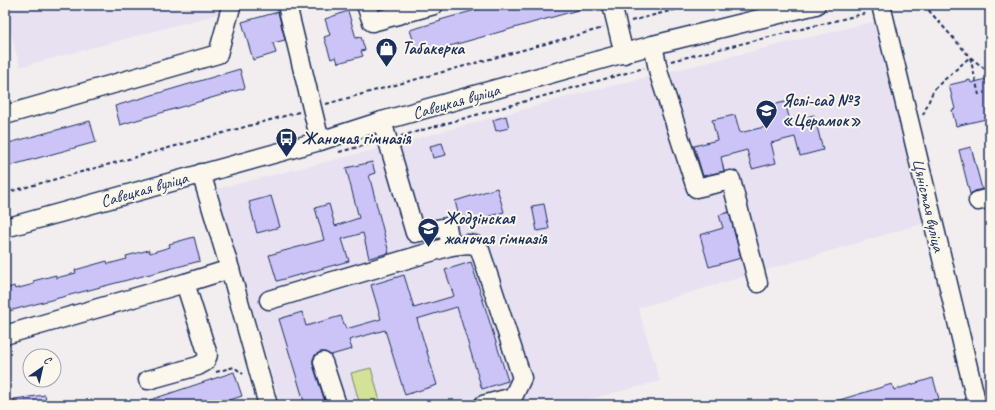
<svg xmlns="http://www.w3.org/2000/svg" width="995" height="410" font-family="Caveat,sans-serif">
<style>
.built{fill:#e7e1f1}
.green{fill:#d3e296;stroke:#77887a}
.building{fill:#ccc4f7;stroke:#1b2f5e}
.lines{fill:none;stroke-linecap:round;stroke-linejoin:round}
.minor-casing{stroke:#1b2f5e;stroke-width:21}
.path{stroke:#1b2f5e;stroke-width:2;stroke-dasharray:4 3;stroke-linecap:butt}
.minor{stroke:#fbf7ec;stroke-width:18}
.labels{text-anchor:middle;stroke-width:4;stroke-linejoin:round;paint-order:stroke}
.poi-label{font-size:17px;font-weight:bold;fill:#1b2f5e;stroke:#fbf7ec;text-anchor:start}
.street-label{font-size:17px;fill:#1b2f5e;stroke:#fbf7ec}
</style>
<rect width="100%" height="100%" fill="#f2edee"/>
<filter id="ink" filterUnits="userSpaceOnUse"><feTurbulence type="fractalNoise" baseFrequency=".025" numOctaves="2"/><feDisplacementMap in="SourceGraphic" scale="8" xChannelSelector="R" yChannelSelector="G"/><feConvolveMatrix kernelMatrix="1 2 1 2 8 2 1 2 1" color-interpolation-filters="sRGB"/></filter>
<g filter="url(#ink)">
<g class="built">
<path d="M5,5h214l2,8 -201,54 -15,-55z"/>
<path d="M876,21l48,202 -286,85 22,73 -94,24h-285l-64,-216 173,-43 189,-52z"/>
</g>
<path class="green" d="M371,368l10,37h-21l-9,-32z"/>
<g class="building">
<path d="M493,5h92v3l-167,47 -8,-25 31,-9 -1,-1z"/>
<path d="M348,11l8,27 5,-1 4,13 -4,1 2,5 -25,7 -2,-6 -5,2 -7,-22 6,-2 -5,-16z"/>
<path d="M278,12l7,28 -12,3 3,10 -23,7 -11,-38z"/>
<path d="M240,69l5,19 -125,37 -5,-19z"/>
<path d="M990,78v40l-34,8 -4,-16 3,-1 -6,-24 21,-5 1,3z"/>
<path d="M785,102l5,19 24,-6 9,35 -23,6 -5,-19 -24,6 5,20 -24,6 -5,-19 -26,7 3,14 -21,5 -9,-30 23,-6 -5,-20 23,-5 5,18 28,-7 -5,-19z"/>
<path d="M506,116l3,12 -13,3 -3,-11z"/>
<path d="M90,121l6,21 -91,25v-23z"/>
<path d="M442,143l4,12 -13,3 -3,-12z"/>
<path d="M971,147l11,42 -7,2 -5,3 -11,-44z"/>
<path d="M372,162l3,11 -6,2 20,78 -20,5 -6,-25 -21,6 7,22 -72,20 -8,-26 55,-15 -9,-32 14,-4 6,22 24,-8 -13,-50z"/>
<path d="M497,188l7,24 -43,12 -6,-23z"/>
<path d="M271,196l9,31 -23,6 -8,-31z"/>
<path d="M544,204l5,25 -12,2 -5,-25z"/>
<path d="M729,212l12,46 -32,9 -9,-32 23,-7 -4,-13z"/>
<path d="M194,237l6,24 -195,51v-23l9,-3 1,3 19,-5 -1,-3 23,-6v3l20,-5 -1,-3 32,-9 1,3 19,-5 -1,-3 23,-6 1,3 20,-6 -1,-3z"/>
<path d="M471,262l37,119 -26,8 -25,-82 -40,12 20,66 -32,10 -20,-65 -36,10 3,9 -21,6 -6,-3h-5l-5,3 -2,4v6l13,40h-21l-26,-86 23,-7 4,14 35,-10 5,13 35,-10 -10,-34 33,-10 10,33 40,-12 -9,-26z"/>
<path d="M234,372l8,24 -28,9h-73v-2z"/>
<path d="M933,378l6,21 -19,6h-87v-3l59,-18 2,6z"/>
<path d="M45,395l2,10h-33v-6z"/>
</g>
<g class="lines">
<defs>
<g id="minor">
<path d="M287,5l33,136"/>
<path d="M366,5l6,17 62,-17"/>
<path d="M612,5l12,49"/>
<path d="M881,5l32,132 64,268"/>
<path d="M653,45l6,29 37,114 35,-8 27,103"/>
<path d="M5,115l213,-61 13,-47"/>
<path d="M382,121l33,112 32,-6 4,19 17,-2 7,1 5,5 42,128 -9,19 -30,8"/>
<path d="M201,173l29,96 38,136"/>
<path d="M978,201l12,-3"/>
<path d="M5,228l315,-87 62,-20 271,-76 163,-40"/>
<path d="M269,300l182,-54"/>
<path d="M5,335l180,-52"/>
<path d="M323,362l14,43"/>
<path d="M148,380l50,-14 7,-4 3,-7 -23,-72 45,-14"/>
</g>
</defs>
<use href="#minor" class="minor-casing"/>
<g class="path">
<path d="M924,5l46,52 20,16"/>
<path d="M631,21l62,-16"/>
<path d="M671,61l196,-48"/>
<path d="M326,104l277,-76"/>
<path d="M923,115l11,-26 36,-32 9,38"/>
<path d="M401,136l243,-68"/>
<path d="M339,152l35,-9"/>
<path d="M5,193l294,-81"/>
<path d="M216,372l18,-5 9,7"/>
</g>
<use href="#minor" class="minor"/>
</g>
</g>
<defs>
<symbol id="shop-pin" viewBox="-11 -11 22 30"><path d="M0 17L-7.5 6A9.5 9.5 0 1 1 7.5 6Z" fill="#1b2f5e" stroke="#fbf7ec"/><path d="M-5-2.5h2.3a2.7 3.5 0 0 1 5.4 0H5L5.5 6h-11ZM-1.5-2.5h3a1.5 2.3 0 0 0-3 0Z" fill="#fff"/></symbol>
<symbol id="school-pin" viewBox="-11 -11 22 30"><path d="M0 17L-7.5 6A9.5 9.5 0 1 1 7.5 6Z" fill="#1b2f5e" stroke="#fbf7ec"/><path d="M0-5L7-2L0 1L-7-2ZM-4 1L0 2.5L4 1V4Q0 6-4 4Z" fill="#fff"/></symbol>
<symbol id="bus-pin" viewBox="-11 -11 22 30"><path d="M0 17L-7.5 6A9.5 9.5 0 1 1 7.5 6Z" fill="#1b2f5e" stroke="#fbf7ec"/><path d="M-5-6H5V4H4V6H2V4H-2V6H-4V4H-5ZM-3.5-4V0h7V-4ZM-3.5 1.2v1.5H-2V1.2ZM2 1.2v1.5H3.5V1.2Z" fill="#fff"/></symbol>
</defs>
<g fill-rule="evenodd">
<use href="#shop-pin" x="374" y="36" width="25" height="34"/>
<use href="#school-pin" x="754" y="98" width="25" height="34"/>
<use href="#bus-pin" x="274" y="126" width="25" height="34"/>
<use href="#school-pin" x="416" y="216" width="25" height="34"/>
</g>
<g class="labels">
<g class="poi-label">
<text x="402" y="54">Табакерка</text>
<text x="782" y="106">Яслі-сад №3<tspan x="782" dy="20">«Церамок»</tspan></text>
<text x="302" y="144">Жаночая гімназія</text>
<text x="444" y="224">Жодзінская<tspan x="444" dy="20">жаночая гімназія</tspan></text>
</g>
<g class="street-label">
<text transform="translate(456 101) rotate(-16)" y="6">Савецкая вуліца</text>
<text transform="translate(144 189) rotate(-16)" y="6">Савецкая вуліца</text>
<text transform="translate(929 205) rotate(77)" y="6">Цяністая вуліца</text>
</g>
</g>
<rect width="995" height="410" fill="none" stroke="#fbf7ec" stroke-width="20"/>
<rect x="10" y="10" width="975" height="390" fill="none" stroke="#1b2f5e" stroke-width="1.5" filter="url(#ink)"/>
<g transform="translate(42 368) rotate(34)"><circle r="19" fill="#fbf7ec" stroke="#a1a7b3"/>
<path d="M0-3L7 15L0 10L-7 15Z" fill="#1b2f5e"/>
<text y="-6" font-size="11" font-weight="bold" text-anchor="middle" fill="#1b2f5e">С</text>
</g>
</svg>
